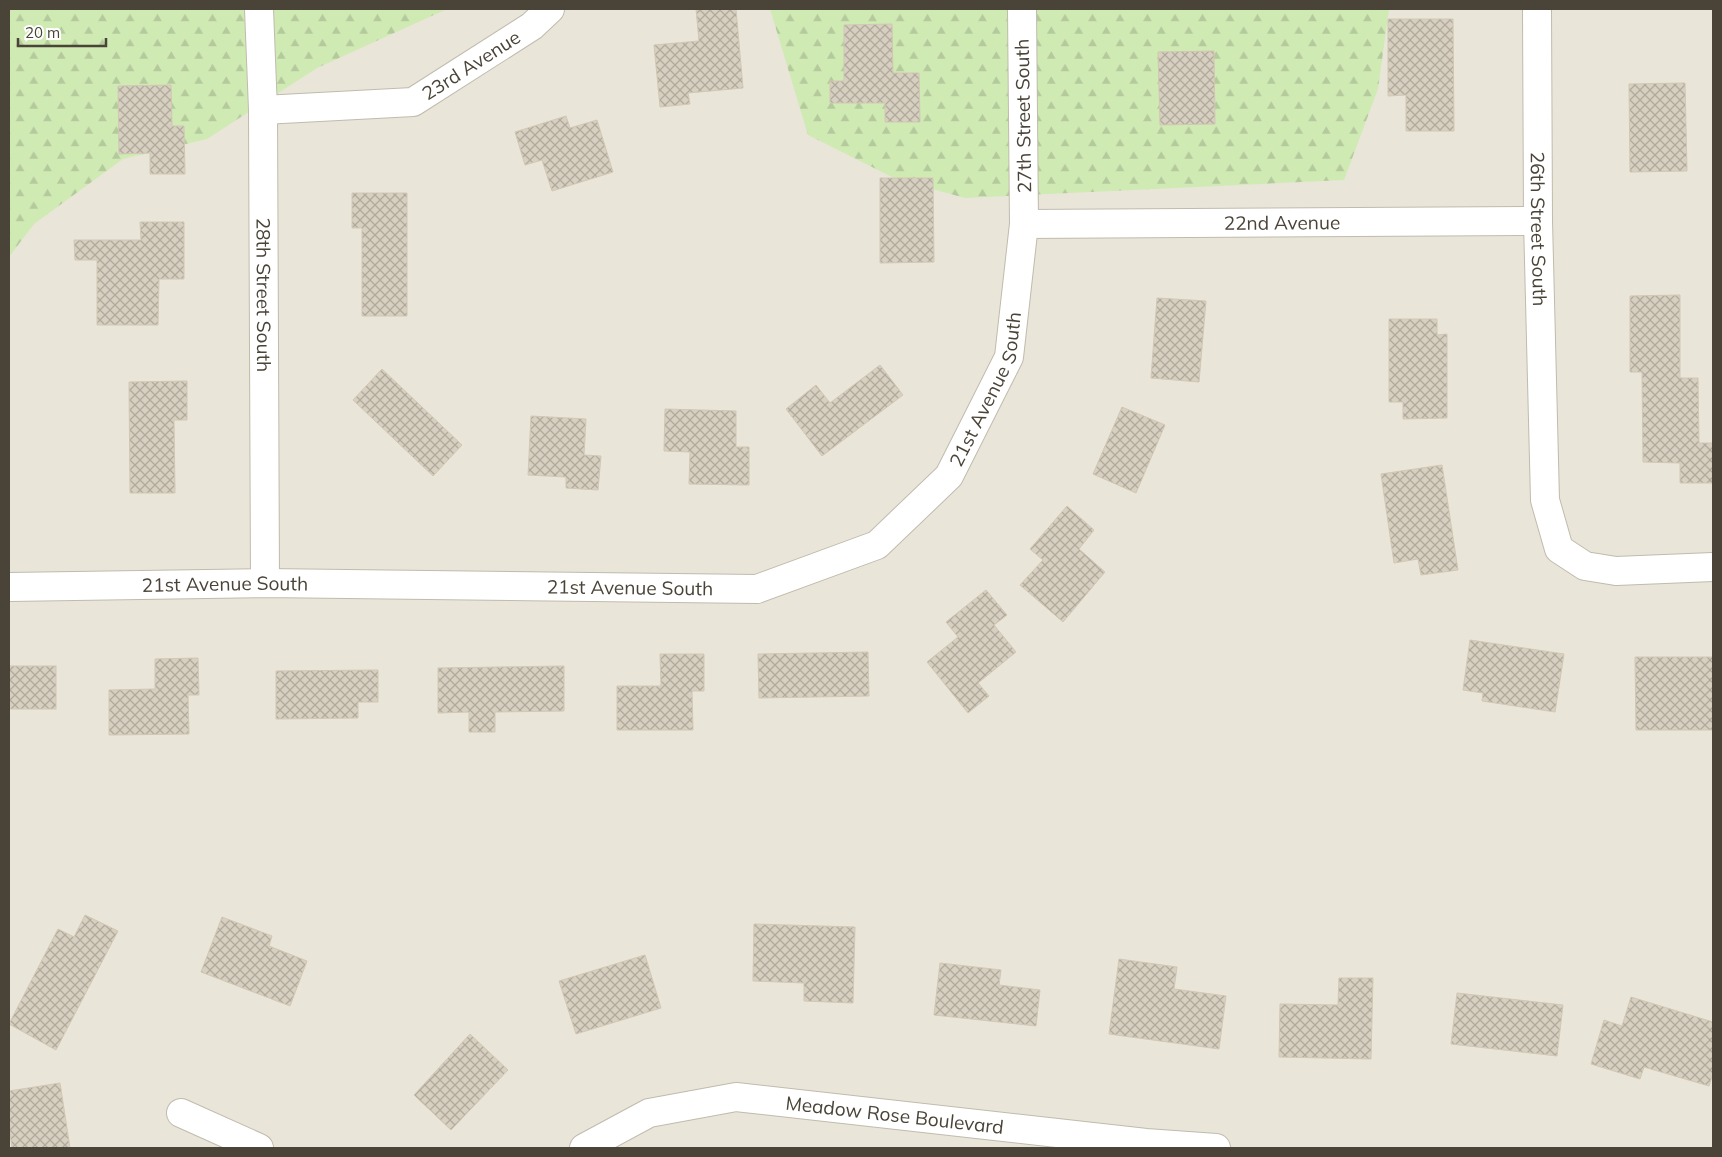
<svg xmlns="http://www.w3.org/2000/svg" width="1722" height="1157" font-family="Mulish,sans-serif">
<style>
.residential{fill:#e9e5d9}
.forest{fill:url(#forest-firs)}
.building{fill:url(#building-cross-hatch);stroke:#d2c7b3}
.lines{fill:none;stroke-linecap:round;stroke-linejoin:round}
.minor-casing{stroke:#c1bbad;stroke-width:30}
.minor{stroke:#fff;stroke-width:28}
.labels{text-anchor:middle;stroke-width:5;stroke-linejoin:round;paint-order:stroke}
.street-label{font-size:19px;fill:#4a4438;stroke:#fff}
</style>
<defs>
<pattern id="forest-firs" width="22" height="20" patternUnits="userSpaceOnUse" patternTransform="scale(1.25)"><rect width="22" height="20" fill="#d0eab4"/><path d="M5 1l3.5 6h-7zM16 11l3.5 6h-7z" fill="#b4ca9c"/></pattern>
<pattern id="building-cross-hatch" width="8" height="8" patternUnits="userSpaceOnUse" patternTransform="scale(1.25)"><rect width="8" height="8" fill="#d7cfc0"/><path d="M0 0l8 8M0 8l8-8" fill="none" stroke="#b0aa9d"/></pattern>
</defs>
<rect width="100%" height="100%" fill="#f5f3eb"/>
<rect class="residential" x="9" y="9" width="1704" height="1139"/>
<g class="forest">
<path d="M9,9h438l-130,59 -110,71 -84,20 -89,65 -25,33z"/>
<path d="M770,9h619l-11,80 -34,91 -379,18 -69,-19 -88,-44z"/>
</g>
<g class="building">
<path d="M696,9h40l7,79 -55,5 2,11 -30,3 -6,-62 45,-4z"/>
<path d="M1388,19h65l1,112h-48v-36l-18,1z"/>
<path d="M892,24l1,49h26l1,49h-35v-19h-55v-22h14v-56z"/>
<path d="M1214,51l1,73 -55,1 -2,-73z"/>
<path d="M1685,83l2,88 -57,1 -1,-88z"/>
<path d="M171,85l1,41h12l1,48h-35v-21l-31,1 -1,-68z"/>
<path d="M566,116l4,12 27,-8 16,52 -61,19 -10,-31 -17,5 -10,-33z"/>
<path d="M880,178h53l1,84 -54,1z"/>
<path d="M352,193h55v123h-45v-88h-10z"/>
<path d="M140,222h44v57h-25l-1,46h-61v-65h-22l-1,-20h67z"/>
<path d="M1680,295v83h18l1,65h14v40h-33v-20l-37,-1 -1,-90h-12v-76z"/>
<path d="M1157,298l49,3 -7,81 -48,-4z"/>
<path d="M1389,319h48v16l10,-1v84l-44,1v-17h-14z"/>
<path d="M880,365l23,30 -81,61 -36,-47 30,-24 14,18z"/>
<path d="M382,369l80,76 -29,31 -80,-76z"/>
<path d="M187,381v39h-13l1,73h-45l-1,-111z"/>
<path d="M1122,407l43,18 -29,68 -43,-19z"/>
<path d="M665,409l71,2v36h13v38l-60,-1 1,-32 -26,-1z"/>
<path d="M531,416l55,3 -2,36 17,1 -3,34 -32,-2v-11l-38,-2z"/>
<path d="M1442,465l16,105 -37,5 -3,-16 -24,4 -13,-89z"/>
<path d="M1067,506l27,24 -15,19 26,23 -42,50 -43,-37 23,-25 -13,-11z"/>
<path d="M986,590l21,25 -13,10 22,27 -38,31 11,13 -21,17 -41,-51 31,-25 -12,-15z"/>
<path d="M1470,640l94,14 -9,58 -73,-11 1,-8 -20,-3z"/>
<path d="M868,652l1,44 -110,2 -1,-44z"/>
<path d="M660,654h44v37h-12l1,39h-76v-44h44z"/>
<path d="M1635,657h78v73h-77z"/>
<path d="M198,658l1,37h-11l1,39 -80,1v-45l46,-1v-30z"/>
<rect x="9" y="666" width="47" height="43"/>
<path d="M564,666v45l-69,1v20h-26v-20l-31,1v-45z"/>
<path d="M378,670v32h-20v16l-82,1v-48z"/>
<path d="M85,915l33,16 -62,119 -47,-26 49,-95 16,8z"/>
<path d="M222,917l50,19 -3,10 38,15 -17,45 -89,-34z"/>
<path d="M754,924l101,3 -2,76 -49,-2v-18l-51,-2z"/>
<path d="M645,955l16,53 -85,26 -17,-53z"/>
<path d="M1119,959l58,8 -3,22 52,7 -7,53 -110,-15z"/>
<path d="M940,963l61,7 -2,15 41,5 -4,36 -102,-11z"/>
<path d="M1339,978h34l-2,81 -92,-2 1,-53 58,1z"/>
<path d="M1457,993l106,12 -6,51 -106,-12z"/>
<path d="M1631,997l82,25v51l-4,13 -65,-19 -4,12 -49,-15 13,-44 18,6z"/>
<path d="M470,1034l38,36 -57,60 -37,-35z"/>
<path d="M60,1083l10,65h-58l-3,-22v-35z"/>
</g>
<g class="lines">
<defs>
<g id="minor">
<path id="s1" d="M259,9l4,101 2,473"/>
<path id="s2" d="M1537,9l1,212 7,279 14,49 26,17 31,5 97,-4"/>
<path id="s3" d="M263,110l150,-8 119,-76 18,-17"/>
<path id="s4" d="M1024,224l514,-3"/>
<path id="s5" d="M9,587l256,-4 492,6 120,-44 72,-69 60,-119 15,-133 -2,-215"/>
<path d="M181,1113l78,35"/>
<path id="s6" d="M584,1148l65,-35 87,-16 410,46 70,5"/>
</g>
</defs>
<use href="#minor" class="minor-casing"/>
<use href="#minor" class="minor"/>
</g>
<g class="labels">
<g class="street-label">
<text dy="7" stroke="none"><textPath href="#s3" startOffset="219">23rd Avenue</textPath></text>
<text transform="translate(1023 116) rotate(-91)" y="7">27th Street South</text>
<text dy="7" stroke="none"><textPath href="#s4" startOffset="258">22nd Avenue</textPath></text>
<text dy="7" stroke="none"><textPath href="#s2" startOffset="220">26th Street South</textPath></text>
<text dy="7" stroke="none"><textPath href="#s1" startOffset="286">28th Street South</textPath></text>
<text dy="7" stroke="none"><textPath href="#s5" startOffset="1071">21st Avenue South</textPath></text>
<text dy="7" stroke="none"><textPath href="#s5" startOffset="216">21st Avenue South</textPath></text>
<text dy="7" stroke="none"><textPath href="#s5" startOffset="621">21st Avenue South</textPath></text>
<text dy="7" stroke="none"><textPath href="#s6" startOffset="322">Meadow Rose Boulevard</textPath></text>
</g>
</g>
<rect width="1722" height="1157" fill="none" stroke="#4a4438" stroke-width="20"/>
<path d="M18 38v8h88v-8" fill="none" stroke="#4a4438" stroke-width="2.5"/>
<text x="25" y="38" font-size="15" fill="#4a4438" stroke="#ffffff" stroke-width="4" paint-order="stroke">20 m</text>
</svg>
